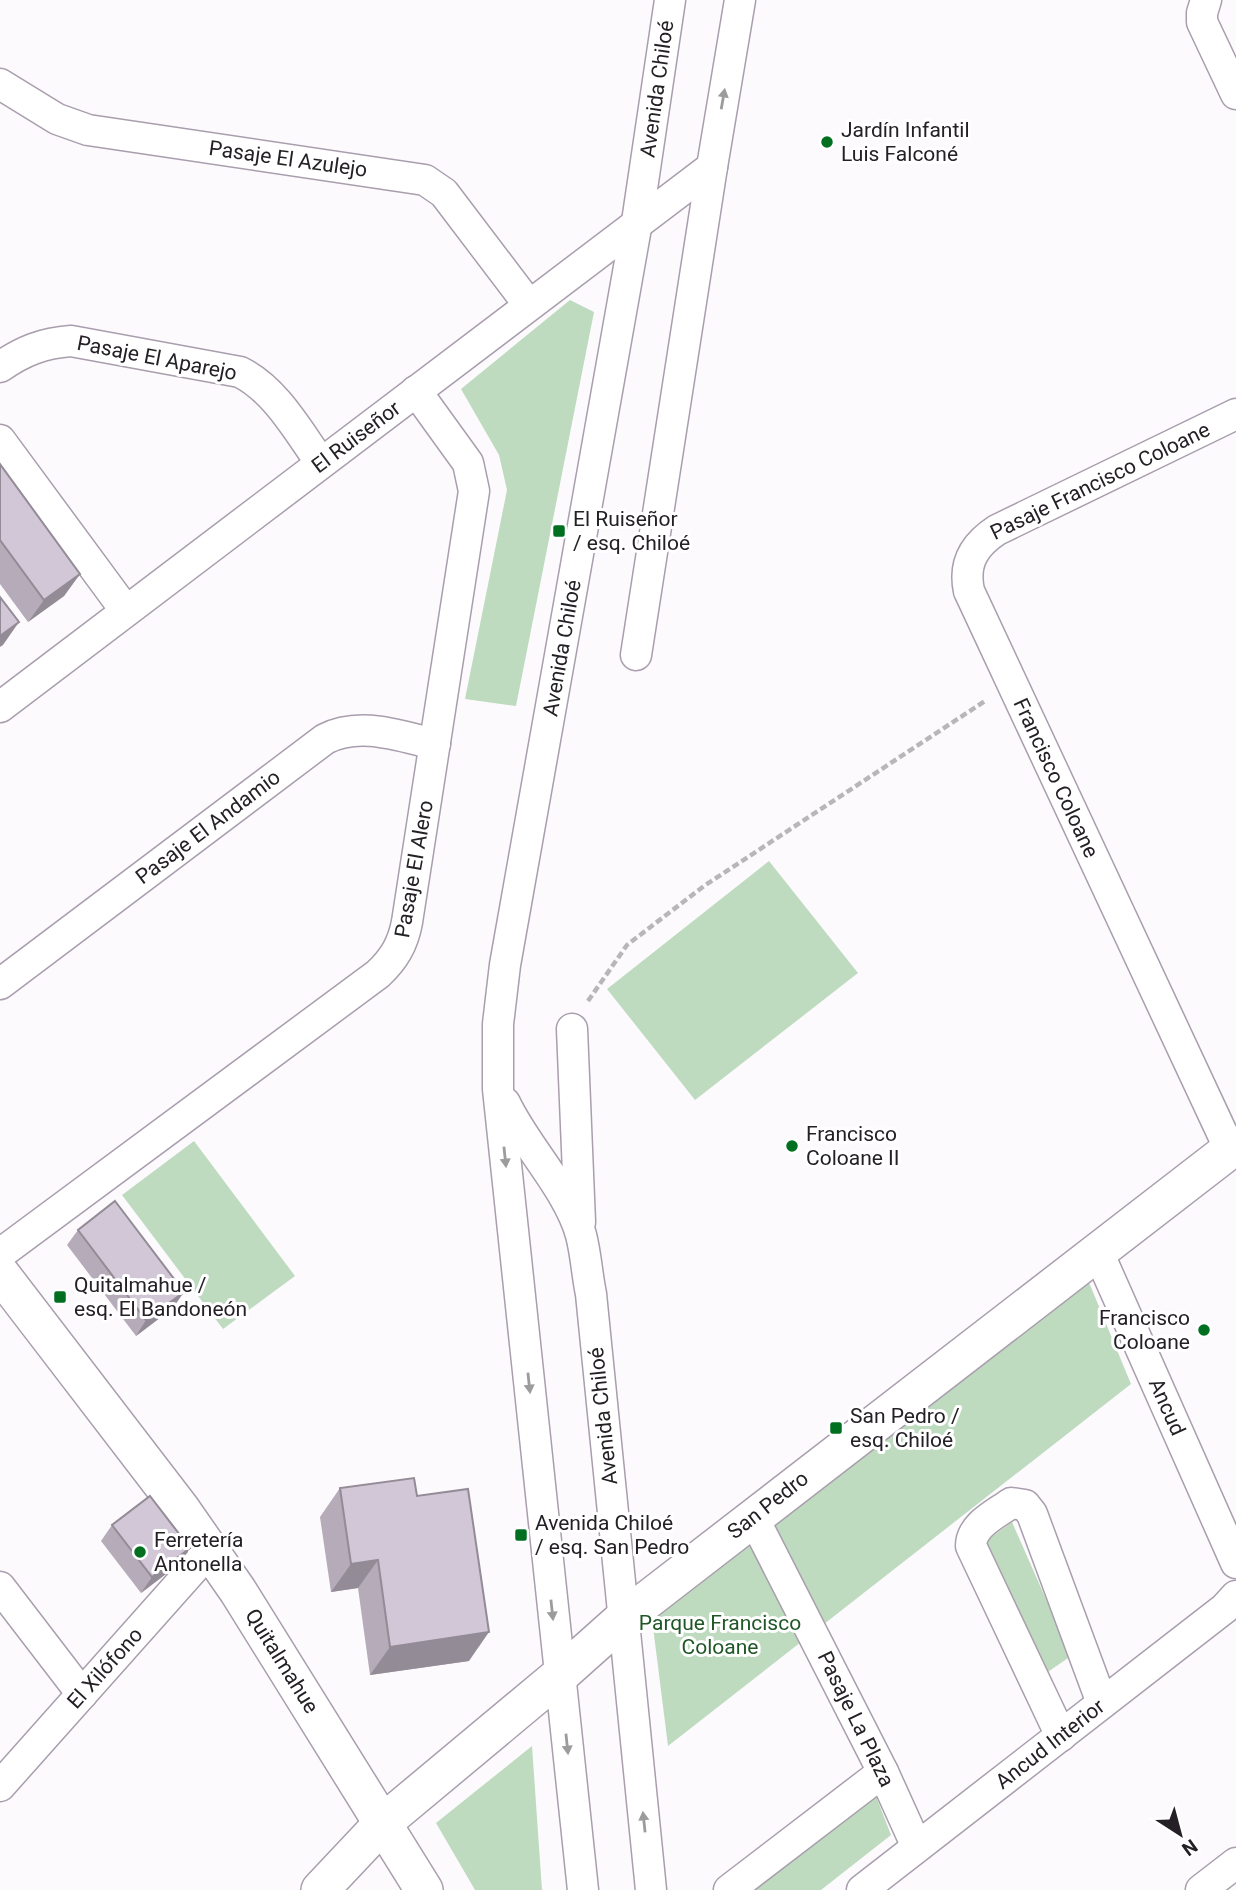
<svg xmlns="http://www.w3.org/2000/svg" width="1236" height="1890" font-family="Roboto,sans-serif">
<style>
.green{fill:#bedbbf}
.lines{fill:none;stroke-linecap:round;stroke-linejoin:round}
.minor-casing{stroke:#a99ead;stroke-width:33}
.tertiary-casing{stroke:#a99ead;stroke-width:40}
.path{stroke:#b9b6ba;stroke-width:4.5;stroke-dasharray:7 3.5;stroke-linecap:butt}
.minor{stroke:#fff;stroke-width:30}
.tertiary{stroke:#fff;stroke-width:37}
.wall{fill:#b5abb9}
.shaded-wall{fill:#938b96}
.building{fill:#d2c7d7;stroke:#938b96;stroke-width:2}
.oneway{fill:#9c9b9d}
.poi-dot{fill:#016f20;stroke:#fff;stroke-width:2.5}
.labels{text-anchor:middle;stroke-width:6;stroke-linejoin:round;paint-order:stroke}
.street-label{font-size:21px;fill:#242026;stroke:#fff}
.poi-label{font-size:21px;fill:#242026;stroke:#fff;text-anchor:start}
.park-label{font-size:21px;fill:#205727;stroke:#fff}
</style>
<rect width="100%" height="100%" fill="#fdfafe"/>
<g class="green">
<path d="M570,300l24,12 -78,394 -51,-7 42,-209 -8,-35 -38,-66z"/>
<path d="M769,861l89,112 -163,127 -88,-111z"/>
<path d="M194,1141l101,135 -72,53 -101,-134z"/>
<path d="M1088,1280l43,104 -463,362 -16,-127z"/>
<path d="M1012,1522l59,134 -29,20 -60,-132z"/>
<path d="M532,1746l10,144h-67l-39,-67z"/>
<path d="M876,1796l15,39 -70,55h-72z"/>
</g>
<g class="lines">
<defs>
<g id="minor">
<path d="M1206,0l-4,13v9l34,72"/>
<path d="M0,84l57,35 31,11 337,50 19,13 85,112"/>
<path d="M0,367c23,-16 43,-24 71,-26l169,31c36,18 58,59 81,91"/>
<path d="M0,440l126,171"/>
<path d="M636,655l76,-488 28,-167"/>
<path d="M0,707l712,-540"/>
<path d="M0,984l325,-245c35,-18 74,-3 110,5"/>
<path d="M572,1029l8,193"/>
<path d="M505,1103c20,43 64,87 76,132 5,19 6,40 10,59l60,596"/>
<path d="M1230,1150l-261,-559c-6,-28 5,-46 28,-61l239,-116"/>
<path d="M1098,1252l138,311"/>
<path d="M0,1254l378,-280c16,-15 25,-30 29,-52l67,-431 -6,-28 -52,-72"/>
<path d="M753,1517l130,255 34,75"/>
<path d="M0,1587l82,107"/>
<path d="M1061,1736l-90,-190c0,-21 25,-32 40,-43l14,2 7,9 70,189"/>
<path d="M0,1786l210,-236"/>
<path d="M583,1890l-85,-801v-65l7,-59 132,-743 33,-222"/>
<path d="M729,1890l154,-118"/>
<path d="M862,1890l314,-244 49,-38 11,-12"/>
<path d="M1201,1890l35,-27"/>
</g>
<g id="tertiary">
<path d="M0,1273l181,236 57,82 186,299"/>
<path d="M320,1890l64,-68 175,-146 65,-58 612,-473"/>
</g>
</defs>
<use href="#minor" class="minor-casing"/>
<use href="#tertiary" class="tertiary-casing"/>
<path class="path" d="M588,1001l39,-56 77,-59 281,-185"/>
<use href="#minor" class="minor"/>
<use href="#tertiary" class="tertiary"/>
</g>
<g class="wall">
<path d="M0,464l80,110 -16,22 -36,26 -28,-38z"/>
<path d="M78,1230l95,78 -37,28 -69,-91z"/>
<path d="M340,1488l77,8 52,165 -99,14 -12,-87 -27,4 -11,-75z"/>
<path d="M112,1525l67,39 -38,29 -40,-52z"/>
</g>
<g class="shaded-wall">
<path d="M80,574l-16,22 -36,26 16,-22z"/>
<path d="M19,622l-16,23 -3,2v-11z"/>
<path d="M184,1292l-11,16 -37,28 10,-16z"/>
<path d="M190,1548l-11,16 -38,29 11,-16z"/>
<path d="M378,1560l-20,28 -27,4 20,-28z"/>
<path d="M489,1632l-20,29 -99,14 20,-28z"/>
</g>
<g class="building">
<path d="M0,464l80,110 -36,26 -44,-60z"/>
<path d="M0,597l19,25 -19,14z"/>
<path d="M115,1201l69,91 -38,28 -68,-90z"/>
<path d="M414,1478l3,18 51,-7 21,143 -99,15 -12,-87 -27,4 -11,-76z"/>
<path d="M150,1496l40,52 -38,29 -40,-52z"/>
</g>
<defs><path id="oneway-solid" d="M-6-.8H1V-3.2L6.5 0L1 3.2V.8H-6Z" transform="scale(1.75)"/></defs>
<g class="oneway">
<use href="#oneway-solid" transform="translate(723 99) rotate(-80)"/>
<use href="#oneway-solid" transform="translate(505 1157) rotate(84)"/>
<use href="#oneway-solid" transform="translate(529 1383) rotate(84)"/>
<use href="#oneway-solid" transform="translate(552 1610) rotate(84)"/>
<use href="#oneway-solid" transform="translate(567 1744) rotate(84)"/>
<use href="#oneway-solid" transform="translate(644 1822) rotate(-96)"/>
</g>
<g class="poi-dot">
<circle cx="827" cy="142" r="7"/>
<rect x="552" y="524" width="14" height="14" rx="3.5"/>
<circle cx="792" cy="1146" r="7"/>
<rect x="53" y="1290" width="14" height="14" rx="3.5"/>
<circle cx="1204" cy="1330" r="7"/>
<rect x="829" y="1421" width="14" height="14" rx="3.5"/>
<rect x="514" y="1528" width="14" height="14" rx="3.5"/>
<circle cx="140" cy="1552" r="7"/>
</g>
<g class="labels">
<g class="street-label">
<text transform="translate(657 89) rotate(-82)" y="7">Avenida Chiloé</text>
<text transform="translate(288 159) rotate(8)" y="7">Pasaje El Azulejo</text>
<text transform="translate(157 358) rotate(11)" y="7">Pasaje El Aparejo</text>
<text transform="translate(356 437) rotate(-37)" y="7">El Ruiseñor</text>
<text transform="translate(1100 481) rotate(-26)" y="7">Pasaje Francisco Coloane</text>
<text transform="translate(562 648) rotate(-80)" y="7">Avenida Chiloé</text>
<text transform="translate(1056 778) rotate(65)" y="7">Francisco Coloane</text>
<text transform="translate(208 827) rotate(-37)" y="7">Pasaje El Andamio</text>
<text transform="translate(414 869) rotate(-80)" y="7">Pasaje El Alero</text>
<text transform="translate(1167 1407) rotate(66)" y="7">Ancud</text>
<text transform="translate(603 1416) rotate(-96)" y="7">Avenida Chiloé</text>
<text transform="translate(768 1505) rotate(-38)" y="7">San Pedro</text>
<text transform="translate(282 1661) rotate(58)" y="7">Quitalmahue</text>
<text transform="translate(105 1668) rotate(-48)" y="7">El Xilófono</text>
<text transform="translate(856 1719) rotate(64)" y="7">Pasaje La Plaza</text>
<text transform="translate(1050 1744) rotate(-38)" y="7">Ancud Interior</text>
</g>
<g class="poi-label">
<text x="841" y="137">Jardín Infantil<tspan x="841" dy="24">Luis Falconé</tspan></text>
<text x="573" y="526">El Ruiseñor<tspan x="573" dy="24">/ esq. Chiloé</tspan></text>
<text x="806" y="1141">Francisco<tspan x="806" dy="24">Coloane II</tspan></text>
<text x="74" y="1292">Quitalmahue /<tspan x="74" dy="24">esq. El Bandoneón</tspan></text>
<text x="1190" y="1325" text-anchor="end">Francisco<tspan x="1190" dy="24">Coloane</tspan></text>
<text x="850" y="1423">San Pedro /<tspan x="850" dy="24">esq. Chiloé</tspan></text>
<text x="535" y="1530">Avenida Chiloé<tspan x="535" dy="24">/ esq. San Pedro</tspan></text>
<text x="154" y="1547">Ferretería<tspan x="154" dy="24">Antonella</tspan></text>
</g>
<g class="park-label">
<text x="720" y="1630">Parque Francisco<tspan x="720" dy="24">Coloane</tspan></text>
</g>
</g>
<g transform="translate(1180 1834) rotate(144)" stroke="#ffffff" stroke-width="5" paint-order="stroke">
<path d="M0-5L12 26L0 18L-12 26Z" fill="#242026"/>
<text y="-10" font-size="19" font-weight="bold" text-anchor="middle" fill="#242026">N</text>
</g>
</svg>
